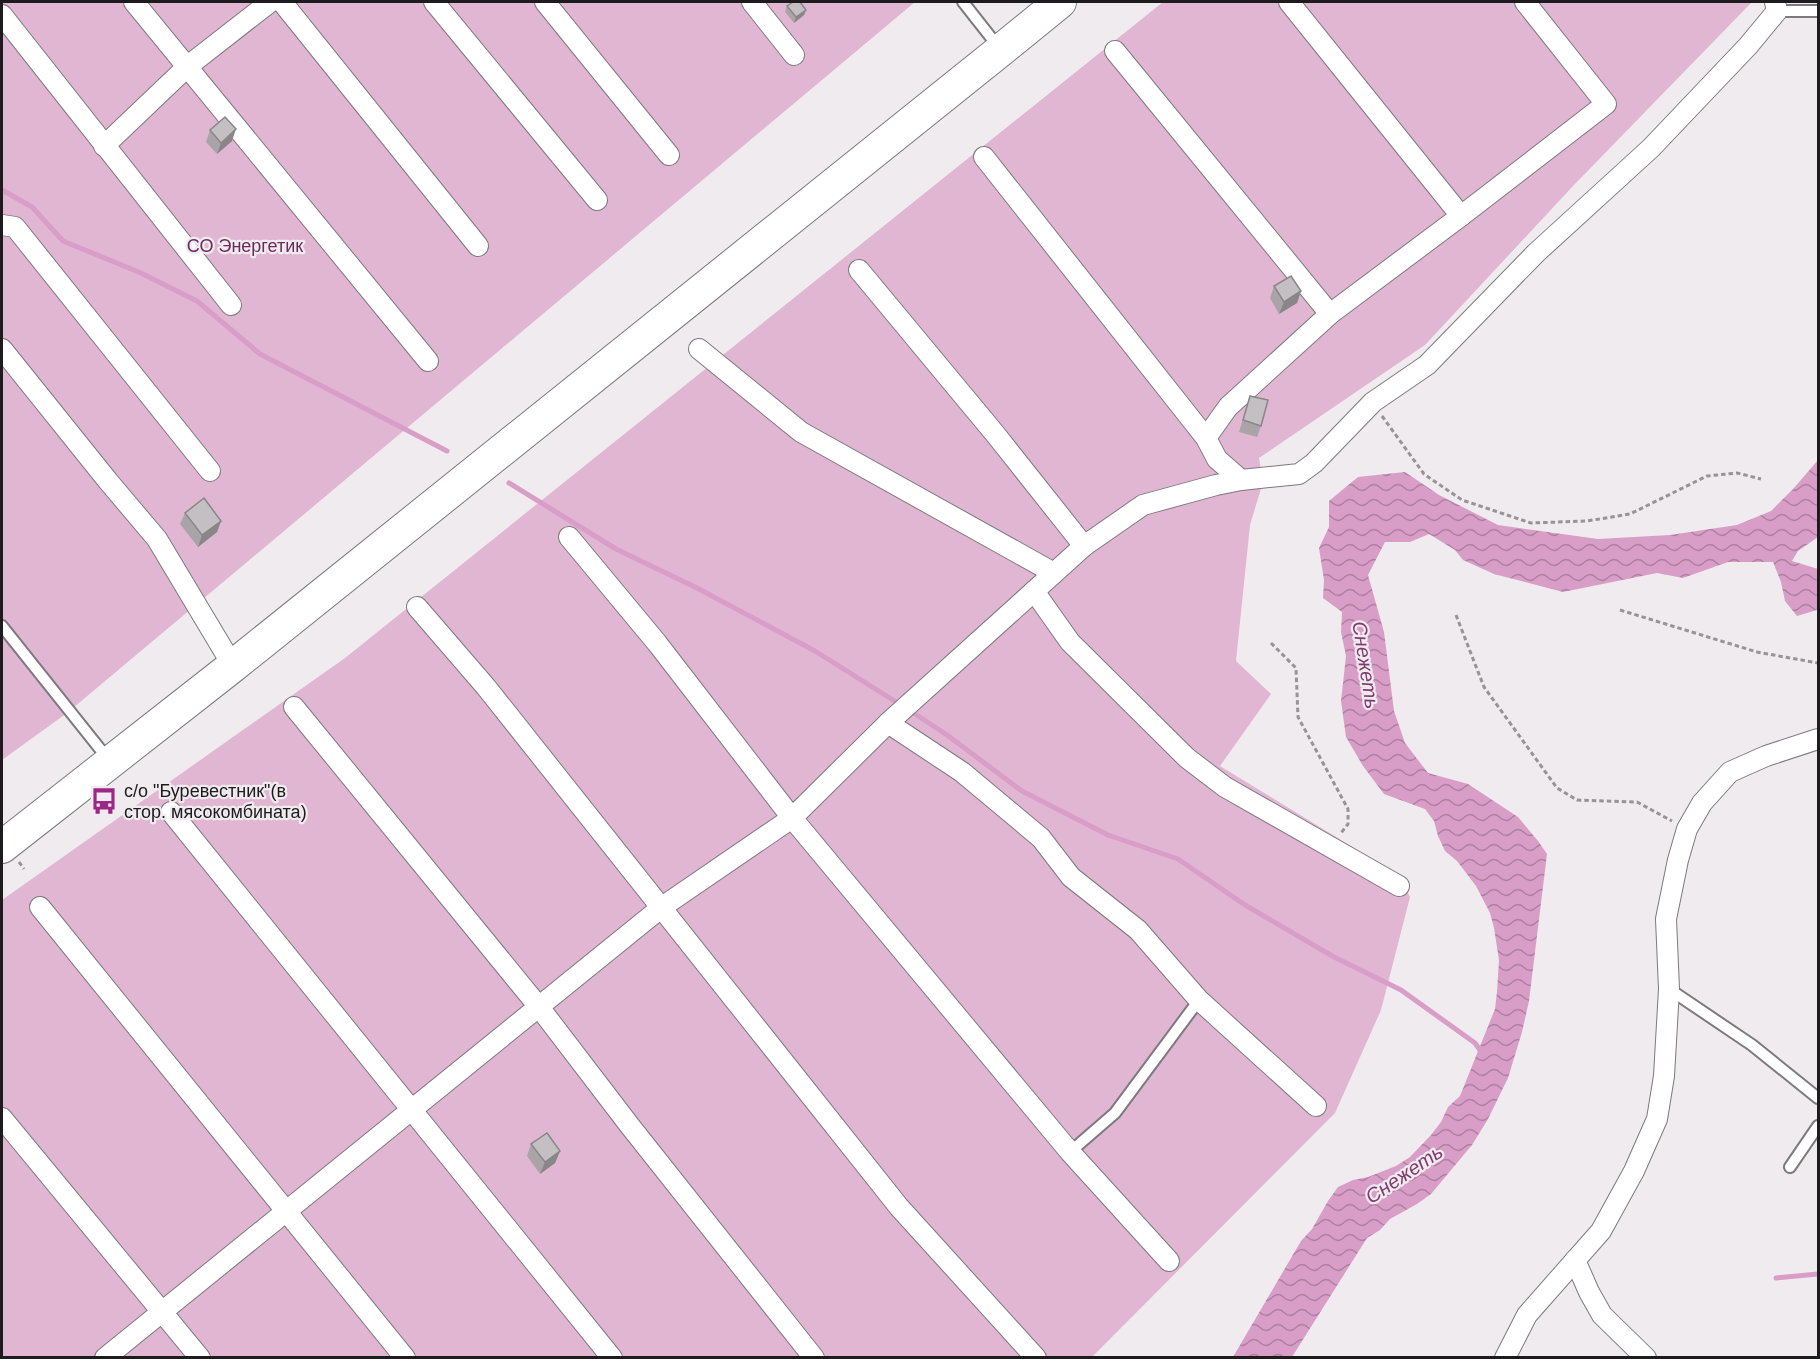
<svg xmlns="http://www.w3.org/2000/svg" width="1820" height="1359" font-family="Helvetica,sans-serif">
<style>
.garden{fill:#e1b6d3}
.water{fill:url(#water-waves)}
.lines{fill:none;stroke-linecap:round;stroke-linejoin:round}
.stream{stroke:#d89ec7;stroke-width:5}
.service-casing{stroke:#7e797c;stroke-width:14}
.minor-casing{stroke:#7e797c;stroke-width:22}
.primary-casing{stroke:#7e797c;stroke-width:34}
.path{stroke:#979396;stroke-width:3;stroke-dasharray:4.5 3;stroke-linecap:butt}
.service{stroke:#fff;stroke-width:10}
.minor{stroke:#fff;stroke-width:20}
.primary{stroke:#fff;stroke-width:32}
.wall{fill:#a9a4a7}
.shaded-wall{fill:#898688}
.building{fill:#c4bfc2;stroke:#898688;stroke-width:1.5}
.labels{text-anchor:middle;stroke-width:4.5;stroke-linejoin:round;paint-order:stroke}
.park-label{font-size:18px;fill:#6d2a5e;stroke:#f0ebee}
.poi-label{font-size:18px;fill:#1d1b1d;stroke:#f0ebee;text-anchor:start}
.water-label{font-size:20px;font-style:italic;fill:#7f3a6e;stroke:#f0ebee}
</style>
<defs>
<pattern id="water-waves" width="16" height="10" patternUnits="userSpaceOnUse" patternTransform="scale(1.5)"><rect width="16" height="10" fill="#d89ec7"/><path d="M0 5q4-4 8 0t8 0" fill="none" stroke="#af80a1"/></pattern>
</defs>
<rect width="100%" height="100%" fill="#f0ebee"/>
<g class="garden">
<path d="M2,2h913l-848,711 -65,47z"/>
<path d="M1163,2h589l-179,184 -148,159 -166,113 4,24 -13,43 -14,136 35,33 -51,72 178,109 12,22 -29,113 -46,103 -243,244h-1090v-457l343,-242z"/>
</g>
<path class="water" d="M1818,460v77l-20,14 -6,10 26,8 -1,41 -20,6 -12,-15 -4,-19 -8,-20h-45l-45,16 -26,-5 -94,19 -69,-18 -31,-14 -8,-10 -26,-16 -19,8h-25l-17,33 16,57 10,79 11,32 23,30 40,11 50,33 20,24 9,13 -18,147 -7,31 -14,46 -20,41 -16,26 -41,49 -14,10 -27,15 -10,11 -13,8 -75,119h-59l68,-116 11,-12 16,-28 10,-14 15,-7 15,-3 28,-11 14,-9 21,-22 10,-13 7,-15 12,-11 35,-87 2,-17 2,-32 -5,-32 -4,-15 -14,-27 -19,-25 -12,-10 -7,-15 -4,-15 -9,-12 -41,-15 -21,-28 -17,-29 -5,-36 5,-45 -5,-24 1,-20 -19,-14 1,-18 -5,-32 10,-21v-26l29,-24 47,-5 34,23 59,30 100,14 72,-4 67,-10 34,-14 23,-23z"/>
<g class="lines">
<g class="stream">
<path d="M2,190l30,17 31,34 78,32 56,28 63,53 187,97"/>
<path d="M509,483l107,66 81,39 118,63 86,54"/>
<path d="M909,710l38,25 75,56 86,44 70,24 67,46 89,52 67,33 74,53 7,10"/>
<path d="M1776,1278l42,-4"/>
</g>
<defs>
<g id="service">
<path d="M963,2l37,47"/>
<path d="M1777,11h41"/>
<path d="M2,626l106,133"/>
<path d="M1669,989l83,56 66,53"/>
<path d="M1070,1152l45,-39 84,-113"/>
<path d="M1790,1167l28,-41"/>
</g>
<g id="minor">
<path d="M134,2l294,359"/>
<path d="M282,2l196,244"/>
<path d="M434,2l163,198"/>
<path d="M545,2l124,153"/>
<path d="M752,2l42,53"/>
<path d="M1289,2l172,214"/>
<path d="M2,15l229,290"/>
<path d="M1115,51l215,263"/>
<path d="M104,146l84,-80 82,-64"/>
<path d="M984,157l222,281 11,21 24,21 58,-6 15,-11 59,-61 54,-37 109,-112 115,-105 97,-102 29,-35 -2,-9"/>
<path d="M2,225l13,2 195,244"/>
<path d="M859,270l137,165 88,111"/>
<path d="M2,349l106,132 49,58 76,127"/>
<path d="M699,349l102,83 253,141"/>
<path d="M1206,438l22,-31 102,-93 131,-98 145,-112 -81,-102"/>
<path d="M569,537l88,106 135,175 278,334 99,109"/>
<path d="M1034,591l36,51 117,116 38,29 174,99"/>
<path d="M417,607l69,80 413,520 137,151"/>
<path d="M294,707l245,300 91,119 184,232"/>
<path d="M888,723l74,49 79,66 30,39 67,53 61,70 117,106"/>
<path d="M171,812l441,546"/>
<path d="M40,907l365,451"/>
<path d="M2,1118l198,240"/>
<path d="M1575,1260l14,32 13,23 44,43"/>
<path d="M105,1358l557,-451 130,-89 96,-95 196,-177 59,-41 73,-20 25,-5"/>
<path d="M1505,1358l22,-43 74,-84 33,-60 23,-52 7,-43 5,-87 -3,-70 12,-59 9,-31 15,-26 28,-31 36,-16 52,-17"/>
</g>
<path id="primary" d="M2,847l231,-181 768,-616 59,-48"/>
</defs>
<use href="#service" class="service-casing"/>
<use href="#minor" class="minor-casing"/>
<use href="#primary" class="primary-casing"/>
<g class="path">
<path d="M1382,416l42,58 38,26 69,23 56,-2 43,-7 77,-38 30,-3 24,6"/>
<path d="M1620,610l137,42 61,11"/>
<path d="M1456,615l28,72 73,101 20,12 60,2 35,19"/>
<path d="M1271,643l25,25 2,49 50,92v15l-7,9"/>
<path d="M19,862l5,7"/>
</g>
<use href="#service" class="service"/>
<use href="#minor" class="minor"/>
<use href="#primary" class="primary"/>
</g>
<g class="wall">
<path d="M787,6l19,4 -2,5 -10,8 -9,-11z"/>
<path d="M210,130l22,11 -15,13 -11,-12z"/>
<path d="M1274,286l27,5 -4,12 -18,11 -9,-16z"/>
<path d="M1250,396l11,30 -4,11 -18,-5z"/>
<path d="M185,513l36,8 -4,11 -19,15 -18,-23z"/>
<path d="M531,1144l29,7 -5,12 -15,11 -13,-18z"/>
</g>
<g class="shaded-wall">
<path d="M806,10l-2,5 -10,8 2,-6z"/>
<path d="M236,129l-4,12 -15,13 4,-11z"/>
<path d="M1301,291l-4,12 -18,11 5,-12z"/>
<path d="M221,521l-4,11 -19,15 4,-12z"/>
<path d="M560,1151l-5,12 -15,11 5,-12z"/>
</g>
<g class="building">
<path d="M793,2h7l6,8 -10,7 -9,-11z"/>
<path d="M225,117l11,12 -15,14 -11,-13z"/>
<path d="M1291,276l10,15 -17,11 -10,-16z"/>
<path d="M1250,396l18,4 -7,26 -18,-6z"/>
<path d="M204,498l17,23 -19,14 -17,-22z"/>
<path d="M547,1133l13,18 -15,11 -14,-18z"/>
</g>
<defs>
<symbol id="bus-bare" viewBox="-9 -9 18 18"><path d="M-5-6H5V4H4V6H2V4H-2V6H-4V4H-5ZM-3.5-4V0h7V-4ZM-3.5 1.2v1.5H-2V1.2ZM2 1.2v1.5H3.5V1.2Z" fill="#9b2884" stroke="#f0ebee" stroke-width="2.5" paint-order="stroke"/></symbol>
</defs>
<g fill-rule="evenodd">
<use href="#bus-bare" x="85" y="782" width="38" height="38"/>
</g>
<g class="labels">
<g class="park-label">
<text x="245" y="252">СО Энергетик</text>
</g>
<g class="poi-label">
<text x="124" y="797">с/о "Буревестник"(в<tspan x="124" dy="21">стор. мясокомбината)</tspan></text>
</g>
<g class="water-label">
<text transform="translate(1366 665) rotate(81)" y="7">Снежеть</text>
<text transform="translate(1404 1174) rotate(-34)" y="7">Снежеть</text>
</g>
</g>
<rect width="1820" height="1359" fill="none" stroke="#1d1b1d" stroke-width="6"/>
</svg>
